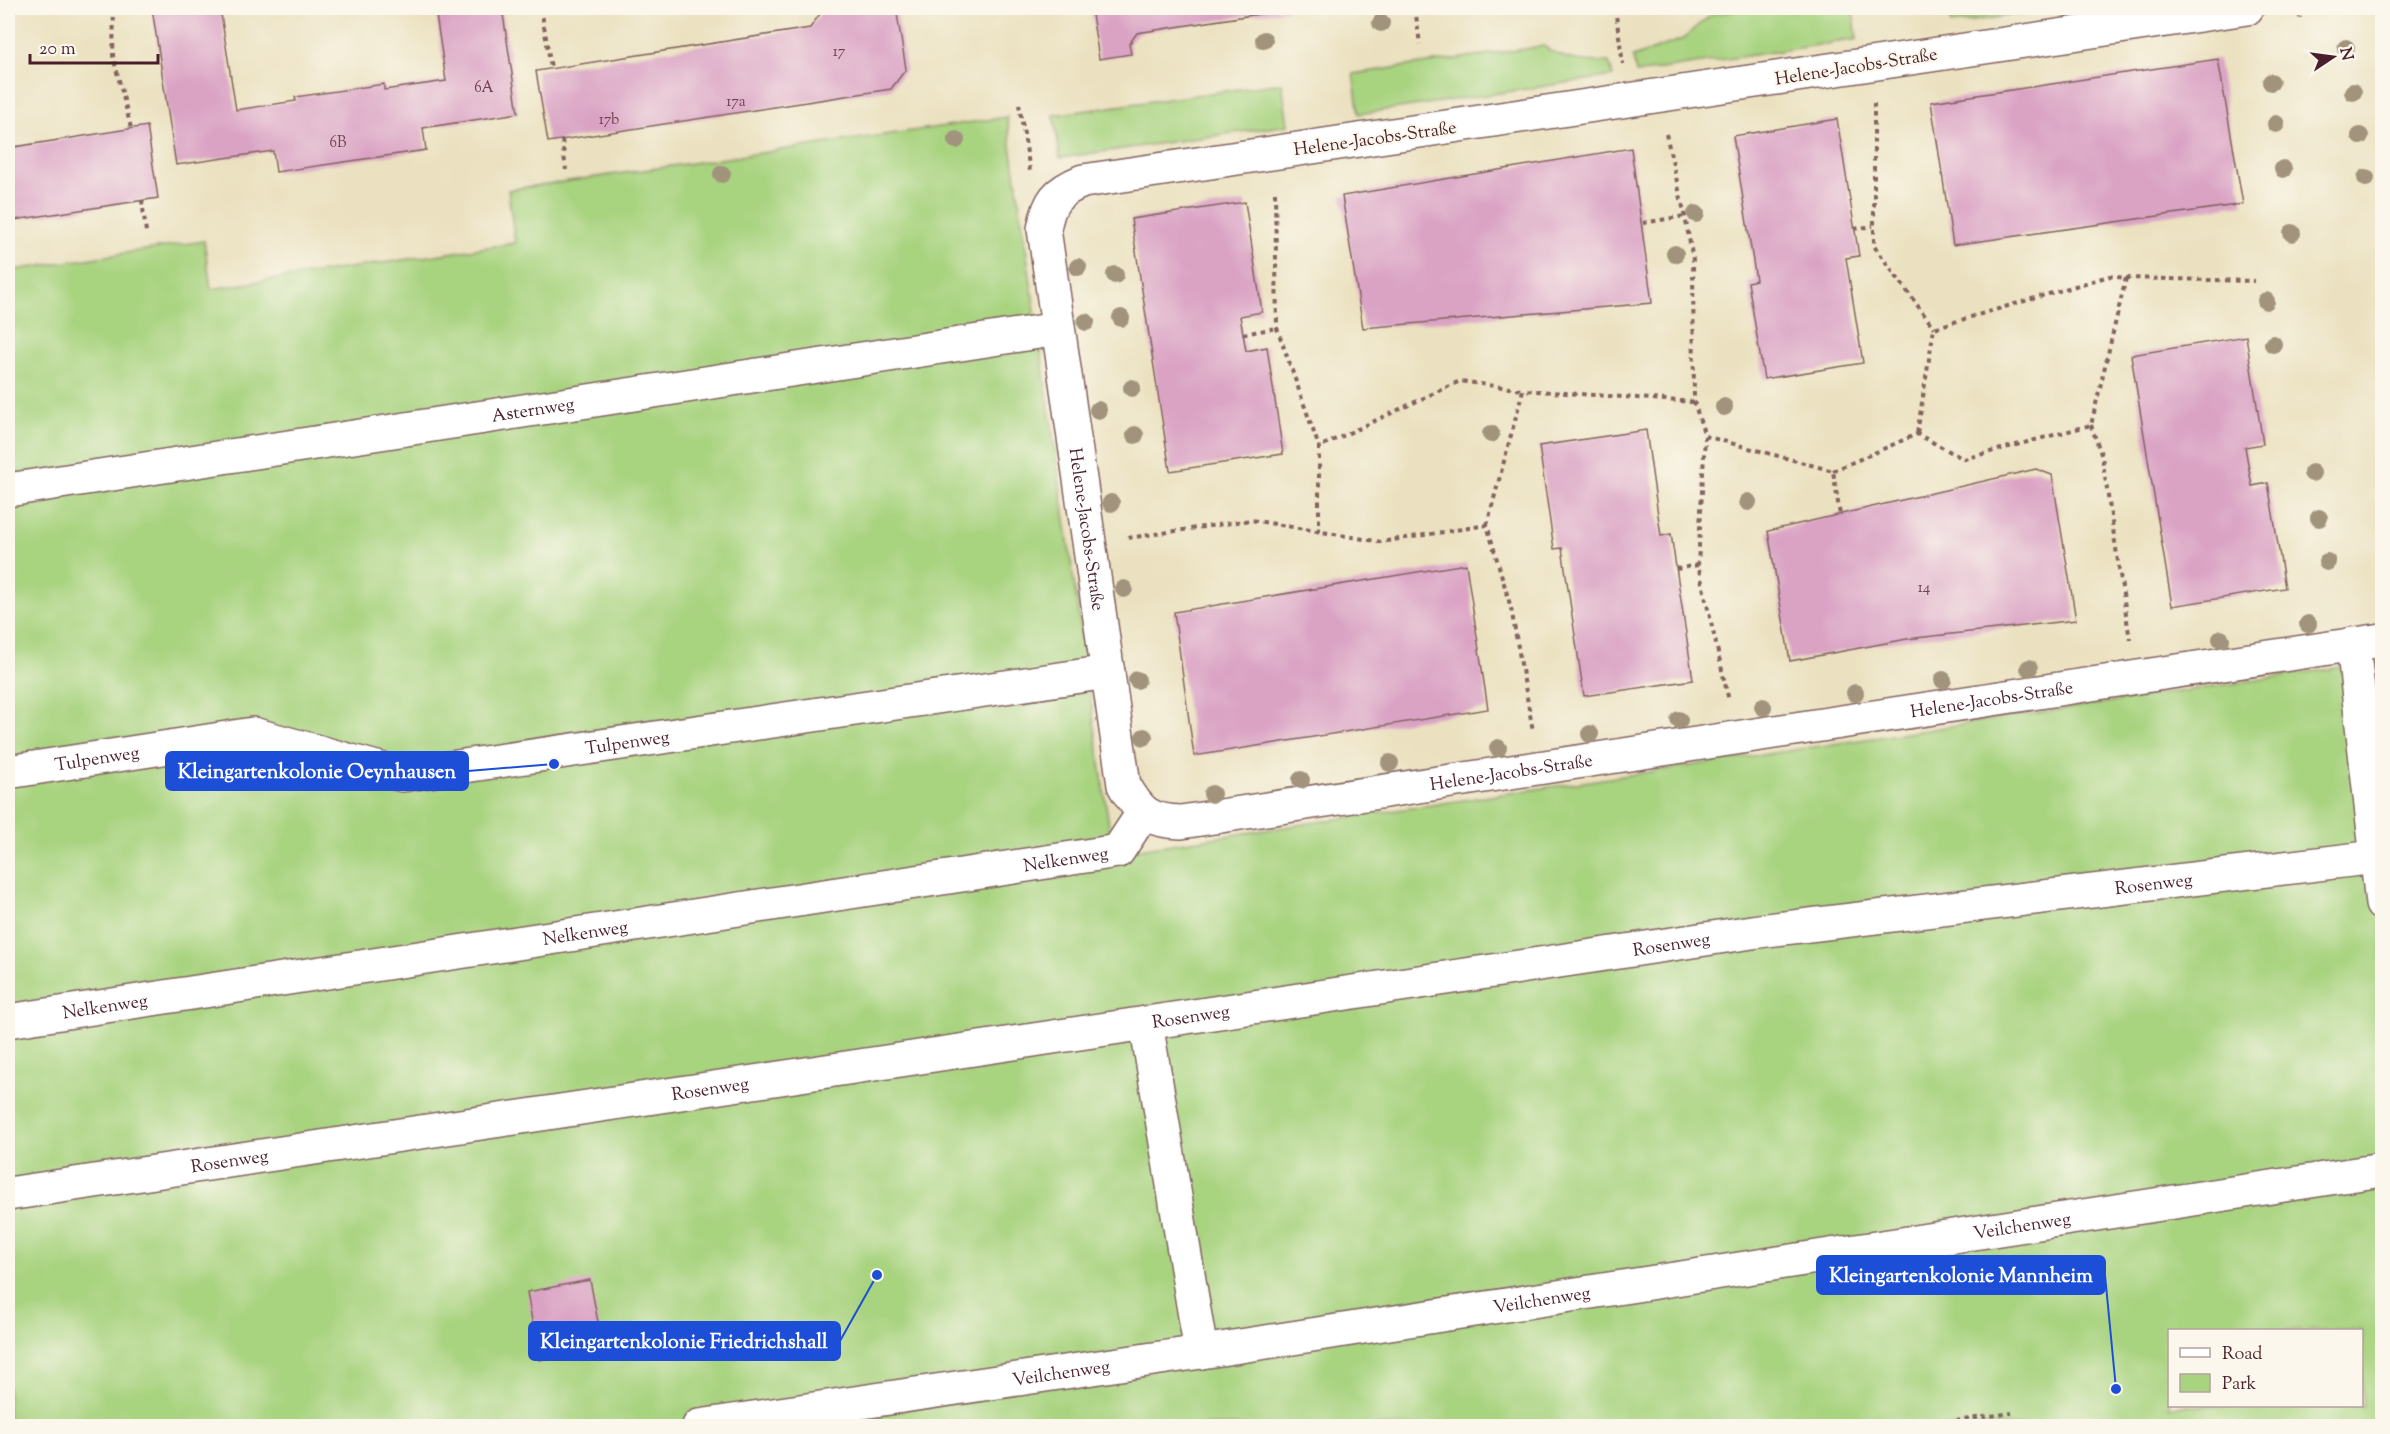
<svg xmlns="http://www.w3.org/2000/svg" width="2390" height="1434" font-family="'Sorts Mill Goudy',serif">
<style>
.green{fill:#a8d37f;stroke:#797955;stroke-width:1.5;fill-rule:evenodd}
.building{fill:#daa3c4}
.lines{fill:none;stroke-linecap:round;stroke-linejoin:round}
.minor-casing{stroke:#82635f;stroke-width:36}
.path{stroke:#82635f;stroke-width:4;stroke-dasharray:4.5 4.5;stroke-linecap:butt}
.minor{stroke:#fff;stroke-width:33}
.tree{fill:#a2947c}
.labels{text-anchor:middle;stroke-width:4.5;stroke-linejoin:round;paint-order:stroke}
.number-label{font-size:15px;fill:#6e4051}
.street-label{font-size:18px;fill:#4a1f2b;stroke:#fbf7ec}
.leader{fill:none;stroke:#1d4ed8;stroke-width:2}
.callout-dot{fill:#1d4ed8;stroke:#fbf7ec;stroke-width:2}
.callout{fill:#1d4ed8;stroke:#1d4ed8;stroke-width:2}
.callout-label{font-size:20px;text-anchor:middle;font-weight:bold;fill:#fff}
</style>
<rect width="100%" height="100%" fill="#fbf7ec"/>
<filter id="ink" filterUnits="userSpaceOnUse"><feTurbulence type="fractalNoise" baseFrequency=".0167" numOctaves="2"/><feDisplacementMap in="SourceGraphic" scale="12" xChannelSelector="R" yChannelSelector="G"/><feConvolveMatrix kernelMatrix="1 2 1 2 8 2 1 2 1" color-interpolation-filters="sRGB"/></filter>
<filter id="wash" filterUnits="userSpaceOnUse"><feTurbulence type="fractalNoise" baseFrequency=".008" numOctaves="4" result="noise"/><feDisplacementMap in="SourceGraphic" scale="24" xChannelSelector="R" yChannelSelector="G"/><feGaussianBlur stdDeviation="1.35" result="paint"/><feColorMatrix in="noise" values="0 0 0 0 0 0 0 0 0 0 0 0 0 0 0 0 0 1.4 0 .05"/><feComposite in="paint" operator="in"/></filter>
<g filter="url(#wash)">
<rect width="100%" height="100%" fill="#ebe1c0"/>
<g class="green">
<path d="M1759,8h94l4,31 -221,34 -3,-16 50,-18 29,-25z"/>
<path d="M1949,8h115l-113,16z"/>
<path d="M1544,46c18,15 42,16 65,16l4,14 -254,38 -6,-40z"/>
<path d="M1282,83l6,42 -228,33 -6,-43z"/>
<path d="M1007,117l106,736 1269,-192v765h-2374v-1155l196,-30 7,48 304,-46 -7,-53zM2170,1330h192v76h-192z"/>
</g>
<g id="blocks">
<g class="building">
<path d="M152,8h68l16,102 60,-9 -1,-4 89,-13v6l62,-9 -11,-73h67l16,105 -95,15 3,22 -150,22 -3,-21 -97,14z"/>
<path d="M821,8h75l10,61 -15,20 -343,53 -12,-71 274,-43 12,-17z"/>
<path d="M1091,8h200v1l-154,24 -8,11 2,10 -32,5z"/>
<path d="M2218,59l25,145 -290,41 -22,-143z"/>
<path d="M1837,119l22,137 -13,2 17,105 -99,16 -16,-97 8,-2 -23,-144z"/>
<path d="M147,126l11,72 -150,23v-73z"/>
<path d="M1631,148l21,155 -289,25 -21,-132z"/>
<path d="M1245,202l17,110 -22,4 6,35 21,-4 16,107 -113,17 -39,-252z"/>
<path d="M2246,336l17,108 -18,3 7,39 16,-3 17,105 -113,18 -41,-251z"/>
<path d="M1646,430l15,106 10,-2 22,146 -109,16 -22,-148 -8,1 -15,-103z"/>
<path d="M2036,469l16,6 24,145 -169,19 -117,22 -22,-130z"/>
<path d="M1466,564l22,145 -294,47 -20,-144z"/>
<path d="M590,1280l13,68 -64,12 -12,-68z"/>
</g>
</g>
</g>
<g filter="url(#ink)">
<use href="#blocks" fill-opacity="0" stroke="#82635f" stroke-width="1.5"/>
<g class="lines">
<defs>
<g id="minor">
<path id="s1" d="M2247,8l-1164,173c-27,11 -34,20 -39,48l80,556c16,28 25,36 57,37l1201,-182"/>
<path id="s2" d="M8,490l1050,-161"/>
<path d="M2353,644l29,260"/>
<path id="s3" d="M8,772l245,-38 149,41 706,-103"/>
<path id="s4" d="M8,1021l1110,-170 25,-38"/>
<path d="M1146,1023l55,329"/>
<path id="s5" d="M8,1194l1751,-263 617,-74"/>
<path id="s6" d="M699,1426l502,-74 1181,-182"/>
</g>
</defs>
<use href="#minor" class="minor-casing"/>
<g class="path">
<path d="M114,8l-1,48 18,72"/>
<path d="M541,8l10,60"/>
<path d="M1415,8l5,36"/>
<path d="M1615,8l8,56"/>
<path d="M2298,8l2,10"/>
<path d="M1874,103v143l60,82"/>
<path d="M1019,104l11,67"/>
<path d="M1666,134l19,82 8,44 1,142 11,34 -7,129 31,136"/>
<path d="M562,140l4,30"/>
<path d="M1275,192l2,136 42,119"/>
<path d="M142,200l4,32"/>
<path d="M1643,223l42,-7"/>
<path d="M1854,229l19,-3"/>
<path d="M2126,278l128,3"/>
<path d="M1243,334l34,-6"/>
<path d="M2091,425l11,32 28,183"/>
<path d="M1705,436l128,35 7,44"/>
<path d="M1833,471l84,-37 47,25 127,-34 35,-147 -17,-2 -175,52 -17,106"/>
<path d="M1487,525l36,-135 171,12"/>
<path d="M1319,532v-85l141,-66 63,9"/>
<path d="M1128,538l123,-18 130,22 106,-17 24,83 22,123"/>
<path d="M1676,569l22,-4"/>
<path d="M1920,1426l92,-13"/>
</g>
<use href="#minor" class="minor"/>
</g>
<g class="tree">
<circle cx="1381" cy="23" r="9"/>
<circle cx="1264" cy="40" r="9"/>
<circle cx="2346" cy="48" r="9"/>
<circle cx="2271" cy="82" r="9"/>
<circle cx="2353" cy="92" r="9"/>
<circle cx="2276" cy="124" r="9"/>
<circle cx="2360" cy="136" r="9"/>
<circle cx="956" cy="140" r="9"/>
<circle cx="2283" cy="169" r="9"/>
<circle cx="722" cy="174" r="9"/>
<circle cx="2366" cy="178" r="9"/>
<circle cx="1696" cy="214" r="9"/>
<circle cx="2292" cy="233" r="9"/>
<circle cx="1675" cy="254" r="9"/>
<circle cx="1078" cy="267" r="9"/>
<circle cx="1115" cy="275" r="9"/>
<circle cx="2266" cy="301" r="9"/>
<circle cx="1121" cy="318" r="9"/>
<circle cx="1086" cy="322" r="9"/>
<circle cx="2273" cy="344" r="9"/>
<circle cx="1132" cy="388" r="9"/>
<circle cx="1724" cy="407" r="9"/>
<circle cx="1098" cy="410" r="9"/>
<circle cx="1491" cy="434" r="9"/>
<circle cx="1135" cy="435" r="9"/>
<circle cx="2312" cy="473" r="9"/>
<circle cx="1748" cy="502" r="9"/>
<circle cx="1111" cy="503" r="9"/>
<circle cx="2319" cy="518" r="9"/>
<circle cx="2327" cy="562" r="9"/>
<circle cx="1124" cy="589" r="9"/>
<circle cx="2308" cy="624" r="9"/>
<circle cx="2221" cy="639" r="9"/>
<circle cx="2029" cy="668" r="9"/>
<circle cx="1137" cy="680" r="9"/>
<circle cx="1943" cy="680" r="9"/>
<circle cx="1855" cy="693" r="9"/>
<circle cx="1763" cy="707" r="9"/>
<circle cx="1679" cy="720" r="9"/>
<circle cx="1590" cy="734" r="9"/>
<circle cx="1144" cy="737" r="9"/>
<circle cx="1498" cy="748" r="9"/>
<circle cx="1390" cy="763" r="9"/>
<circle cx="1301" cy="780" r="9"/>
<circle cx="1212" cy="794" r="9"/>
</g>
</g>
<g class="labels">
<g class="number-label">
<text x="839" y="56">17</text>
<text x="484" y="92">6A</text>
<text x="736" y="106">17a</text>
<text x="609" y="124">17b</text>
<text x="338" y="147">6B</text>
<text x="1924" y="592">14</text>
</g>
<g class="street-label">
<text transform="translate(1856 66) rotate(-9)" y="6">Helene-Jacobs-Straße</text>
<text transform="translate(1375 138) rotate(-8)" y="6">Helene-Jacobs-Straße</text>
<text dy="6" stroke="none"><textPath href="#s2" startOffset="531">Asternweg</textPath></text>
<text dy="6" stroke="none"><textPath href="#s1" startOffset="1546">Helene-Jacobs-Straße</textPath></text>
<text dy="6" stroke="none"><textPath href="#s1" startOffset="2697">Helene-Jacobs-Straße</textPath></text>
<text dy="6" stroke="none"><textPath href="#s3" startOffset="630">Tulpenweg</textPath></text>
<text dy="6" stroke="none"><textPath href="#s3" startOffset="90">Tulpenweg</textPath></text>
<text dy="6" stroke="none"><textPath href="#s1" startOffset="2211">Helene-Jacobs-Straße</textPath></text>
<text dy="6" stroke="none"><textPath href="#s4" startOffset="1070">Nelkenweg</textPath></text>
<text dy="6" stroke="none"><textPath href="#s5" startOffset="2168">Rosenweg</textPath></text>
<text dy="6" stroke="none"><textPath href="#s4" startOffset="584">Nelkenweg</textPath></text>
<text dy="6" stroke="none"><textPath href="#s5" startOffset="1682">Rosenweg</textPath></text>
<text dy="6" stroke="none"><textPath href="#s4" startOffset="98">Nelkenweg</textPath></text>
<text dy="6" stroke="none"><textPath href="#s5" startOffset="1196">Rosenweg</textPath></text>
<text dy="6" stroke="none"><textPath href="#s5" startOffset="710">Rosenweg</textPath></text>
<text dy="6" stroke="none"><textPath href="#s5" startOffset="224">Rosenweg</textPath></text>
<text dy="6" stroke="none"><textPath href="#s6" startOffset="1338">Veilchenweg</textPath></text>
<text dy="6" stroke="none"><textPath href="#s6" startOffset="852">Veilchenweg</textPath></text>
<text dy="6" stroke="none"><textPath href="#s6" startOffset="366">Veilchenweg</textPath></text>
</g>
</g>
<path class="leader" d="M554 764L468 771M2116 1389L2105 1275M877 1275L840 1341"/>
<g class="callout-dot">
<circle cx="554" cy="764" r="6"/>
<circle cx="2116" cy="1389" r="6"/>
<circle cx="877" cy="1275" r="6"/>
</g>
<g class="callout">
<rect x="166" y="752" width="302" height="38" rx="6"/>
<rect x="1817" y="1256" width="288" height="38" rx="6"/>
<rect x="529" y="1322" width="311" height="38" rx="6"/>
</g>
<g class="callout-label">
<text x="317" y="778">Kleingartenkolonie Oeynhausen</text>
<text x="1961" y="1282">Kleingartenkolonie Mannheim</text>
<text x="684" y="1348">Kleingartenkolonie Friedrichshall</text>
</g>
<rect width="2390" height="1434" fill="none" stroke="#fbf7ec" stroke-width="30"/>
<rect x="2168" y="1329" width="195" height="78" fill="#fbf7ec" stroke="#b4a19f" stroke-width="1.5"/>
<rect x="2180" y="1348" width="30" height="9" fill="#ffffff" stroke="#b4a19f" stroke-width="1.5"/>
<text x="2222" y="1359" font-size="18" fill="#4a1f2b">Road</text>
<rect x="2180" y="1374" width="30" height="18" fill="#a8d37f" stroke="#b4a19f" stroke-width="1.5"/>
<text x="2222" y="1389" font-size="18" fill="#4a1f2b">Park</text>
<g transform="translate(2333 57) rotate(77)" stroke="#fbf7ec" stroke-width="4.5" paint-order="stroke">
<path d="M0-4.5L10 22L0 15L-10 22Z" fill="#4a1f2b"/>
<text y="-9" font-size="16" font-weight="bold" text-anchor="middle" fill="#4a1f2b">N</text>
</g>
<path d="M30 54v9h128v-9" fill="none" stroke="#4a1f2b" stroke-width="3"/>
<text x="39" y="54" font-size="18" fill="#4a1f2b" stroke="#fbf7ec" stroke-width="4.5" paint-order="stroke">20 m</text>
</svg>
